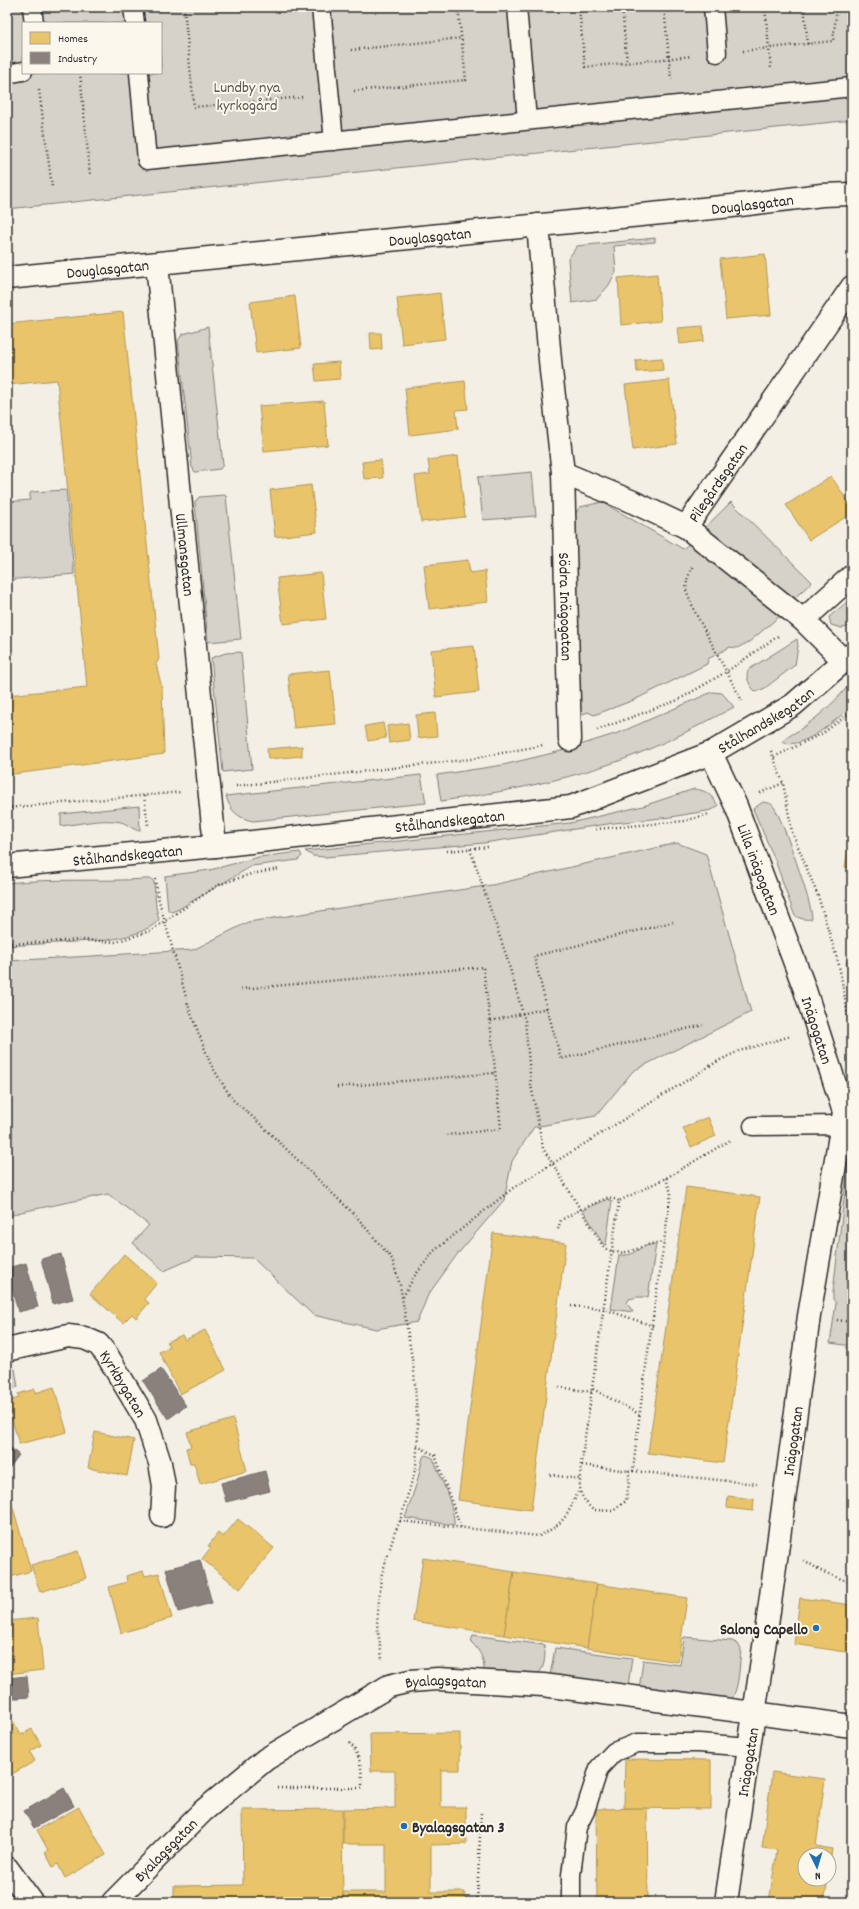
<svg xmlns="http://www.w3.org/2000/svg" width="859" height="1909" font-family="Dekko,sans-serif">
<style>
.green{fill:#d5d2c9;stroke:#807e7a;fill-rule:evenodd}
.homes{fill:#e9c46a;stroke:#b09657}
.industry{fill:#8a817c;stroke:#6e6764}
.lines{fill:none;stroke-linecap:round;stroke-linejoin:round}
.service-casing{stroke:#2b2b2b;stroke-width:21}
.minor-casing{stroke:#2b2b2b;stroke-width:25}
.path{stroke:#2b2b2b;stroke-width:2.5;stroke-dasharray:1 3;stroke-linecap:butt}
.service{stroke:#fbf7ec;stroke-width:18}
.minor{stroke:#fbf7ec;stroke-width:22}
.poi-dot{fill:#1f6fb2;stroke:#fbf7ec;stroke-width:1.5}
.labels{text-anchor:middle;stroke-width:4;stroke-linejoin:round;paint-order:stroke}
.park-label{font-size:16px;fill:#565552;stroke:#fbf7ec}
.street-label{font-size:16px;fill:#2b2b2b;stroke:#fbf7ec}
.poi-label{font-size:16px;font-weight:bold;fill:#2b2b2b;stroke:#fbf7ec;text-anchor:end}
</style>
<rect width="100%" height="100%" fill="#f3efe4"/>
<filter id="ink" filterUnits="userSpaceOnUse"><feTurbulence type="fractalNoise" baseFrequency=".025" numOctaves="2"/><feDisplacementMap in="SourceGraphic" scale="8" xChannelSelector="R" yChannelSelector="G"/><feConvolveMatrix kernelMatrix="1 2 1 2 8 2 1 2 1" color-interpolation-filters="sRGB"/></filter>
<g filter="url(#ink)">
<g class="green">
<path d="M7,7h845v113l-845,89zM23,23h138v50h-138z"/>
<path d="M655,238v4l-41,4 2,26 -7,13 -12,14 -25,4 -4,-44 9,-13z"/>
<path d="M208,327l15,138 -3,4 -25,3 -3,-5 -14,-127 5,-6z"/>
<path d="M532,472l4,44 -53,4 -5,-43z"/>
<path d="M66,490l8,84 -67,6v-78l23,-2v-7l2,-1z"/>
<path d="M224,495l2,1 15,143 -33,3 -13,-140 4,-5z"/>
<path d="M602,502l81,47 48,-47 81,80 -34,31 3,2 -32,27 -12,6 -7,-1 -22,12 -1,5 -73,36 -40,15 -6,-3 -10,4 -9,-193 11,-16z"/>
<path d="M852,598v28l-10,2 -11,-3 -2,-8z"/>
<path d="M797,639l1,7 -3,19 -30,23 -9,4c-6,-5 -11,-15 -8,-22z"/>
<path d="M241,652l11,117 -29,3 -12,-114 15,-5z"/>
<path d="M852,681v25c-14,12 -51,46 -70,36 6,-7 16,-10 23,-16 18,-13 33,-27 47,-45z"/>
<path d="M712,692l10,1 12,14c-41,22 -83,44 -127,58 -54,18 -110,28 -166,36l-4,-26 66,-10 58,-14 60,-19z"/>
<path d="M421,775l5,28 -173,18c-15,-3 -23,-10 -27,-25z"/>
<path d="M694,789c12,1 18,6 24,17l-6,4 -41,7 -57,6 -130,20 -159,14 -12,-1 -8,-5 265,-28 73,-17z"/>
<path d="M763,802c5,1 9,1 11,5 8,11 39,99 38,112 -6,1 -14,0 -18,-5l-19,-54 -22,-51z"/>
<path d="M139,806l1,25c-7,-1 -12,-7 -19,-9 -19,-4 -41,2 -60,4v-12z"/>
<path d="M677,843l29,11 45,158 -118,59 -37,45 -62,11 -22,34 -8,39 -48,56 -28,39 -11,27 -41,7 -63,-14 -60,-57 -57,-1 -32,14 -31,-28 16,-18 -41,-31 -87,18 -14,5v-256l186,-11 55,-28 244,-37z"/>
<path d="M300,852l2,4 -4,4 -46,6 -73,43 -7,3 -4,-2 -3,-34 45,-6 49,-13z"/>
<path d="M146,879h5l3,3 2,25 3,13c-11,12 -36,18 -52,20l-100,6v-63c46,-5 93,-1 139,-4z"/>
<path d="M852,951v28l-6,-16z"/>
<path d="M852,1131v215l-22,-3 6,-40 -3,-4v-8z"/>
<path d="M608,1199l4,2 -6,44 -3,-1 -20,-34z"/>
<path d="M656,1244l-8,53h-10l-9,2 -2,4 6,9 -22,-3 8,-54c15,1 13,-3 24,-8 4,-2 9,-2 13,-3z"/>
<path d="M15,1369l3,18 -11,3v-20z"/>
<path d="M426,1455l7,3c6,15 23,53 21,67l-49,-7 12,-36 6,-25z"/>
<path d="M473,1635l71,10c2,9 1,26 -8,30l-52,-3c0,-14 -3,-20 -13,-30z"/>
<path d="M684,1637l48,4 6,3 3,5c-2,17 -1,37 -10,52l-92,-11 4,-30 37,5z"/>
<path d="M555,1648l77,10 -4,28 -78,-11z"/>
</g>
<g class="homes">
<path d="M765,254l6,61 -45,4 -6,-60z"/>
<path d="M657,274l4,47 -40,4 -3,-47z"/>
<path d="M440,293l5,46 -43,5 -5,-46z"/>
<path d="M295,296l6,52 -45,5 -6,-51z"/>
<path d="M123,312l36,347 -3,5 6,24 2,66 -157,21v-80l80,-8 -30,-307 -50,5v-61z"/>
<path d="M703,326l1,15 -24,3 -2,-16z"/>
<path d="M370,333h11l1,16 -11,1z"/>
<path d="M662,358l1,12 -26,2 -1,-12z"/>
<path d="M339,362l1,17 -24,2 -2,-17z"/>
<path d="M669,380l8,64 -44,6 -8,-65z"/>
<path d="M465,381l3,28 -12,1 2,19 -48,6 -5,-47z"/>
<path d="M324,401l4,44 -64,6 -5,-45z"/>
<path d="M458,456l7,61 -44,5 -6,-46 15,-2 -2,-14z"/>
<path d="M381,460l2,18 -19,1 -2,-17z"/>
<path d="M831,476l21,32v5l-43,27 -23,-35z"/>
<path d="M311,485l6,47 -42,5 -5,-47z"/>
<path d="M468,560l2,13 15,-2 3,31 -59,7 -5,-44z"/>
<path d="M321,573l5,46 -43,5 -6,-46z"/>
<path d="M474,646l5,46 -43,5 -5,-47z"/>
<path d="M330,670l6,54 -42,4 -6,-54z"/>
<path d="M435,713l2,23 -19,2 -2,-23z"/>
<path d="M383,723l3,15 -18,3 -3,-15z"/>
<path d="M408,723l2,17 -21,3 -2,-17z"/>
<path d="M302,746v10l-34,3 -1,-10z"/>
<path d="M852,828v40l-7,-1z"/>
<path d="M708,1117l8,19 -25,11 -8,-19z"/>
<path d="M686,1187l74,10 -37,266 -75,-10z"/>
<path d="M493,1233l73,10 -35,267 -73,-10z"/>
<path d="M124,1254l33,29 -13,16 5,4 -13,15 -4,-4 -9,9 -33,-29z"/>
<path d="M7,1278l5,18 -5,2z"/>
<path d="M205,1330l21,40 -46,24 -21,-42 10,-5 -2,-5 15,-7 3,5z"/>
<path d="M54,1387l13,45 -48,12 -12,-42 12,-4 -1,-4 17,-5v4z"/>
<path d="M233,1419l14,52 -47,13 -6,-21h-4l-4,-15 5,-1 -4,-15z"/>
<path d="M95,1432l39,8 -7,36 -39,-8z"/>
<path d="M728,1496l26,3 -1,12 -26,-3z"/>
<path d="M10,1497l21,74 -24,7v-80z"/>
<path d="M238,1519l36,29 -34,41 -38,-30 9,-12 -3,-1 10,-13 5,4z"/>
<path d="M78,1551l8,27 -46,14 -9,-27z"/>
<path d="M423,1558l91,14 -10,63 -91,-14z"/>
<path d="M143,1571l2,5 14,-3 13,45 -51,15 -12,-46 18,-5 -1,-6z"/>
<path d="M514,1572l83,12 -10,64 -83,-13z"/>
<path d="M597,1584l90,14 -9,64 -91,-14z"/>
<path d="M800,1598l52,7v48l-58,-9z"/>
<path d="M38,1618l5,52 -36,4v-53z"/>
<path d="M13,1721l8,14 11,-6 9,16 -11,7 5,9 -28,16v-52z"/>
<path d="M460,1733v37h-19v37h25v37l-35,1v47h34v10h-121l-1,-10h43v-48h-43v-35l52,-1v-37h-24l-1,-37z"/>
<path d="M625,1759l86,1v49l-87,-1z"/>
<path d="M772,1772l53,7 -9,67 16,3 -3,20v-14h-24v24h23l-4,23h-55l8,-52 -15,-2z"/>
<path d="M79,1807l27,48 -41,23 -7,-14 -5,3 -8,-15 3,-2 -11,-20z"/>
<path d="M647,1808l1,94h-51l-1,-93z"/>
<path d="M342,1809l1,93h-169v-16l69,-1 -1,-75z"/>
</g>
<g class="industry">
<path d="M61,1254l12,45 -20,5 -12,-45z"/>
<path d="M26,1263l12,44 -20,5 -11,-44z"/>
<path d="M161,1369l25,37 -18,13 -25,-38z"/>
<path d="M7,1445l12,10 -12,16z"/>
<path d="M265,1471l5,20 -44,11 -5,-19z"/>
<path d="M200,1560l12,43 -34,9 -12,-43z"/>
<path d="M27,1676l2,21 -22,2v-21z"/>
<path d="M64,1788l10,18 -40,22 -10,-17z"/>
</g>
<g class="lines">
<defs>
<g id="service">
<path d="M32,7l2,16"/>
<path d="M133,7l2,16"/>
<path d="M321,7l13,134"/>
<path d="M517,7l10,113"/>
<path d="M713,7l4,46"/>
<path d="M139,73l8,87 705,-73"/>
<path d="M7,74l16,-3"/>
<path d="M753,1126l89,-1"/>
<path d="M571,1902v-27l6,-48 8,-16 14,-43 15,-16 23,-9h62l51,4"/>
</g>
<g id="minor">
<path id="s1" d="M538,225l13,146 12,102 7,267"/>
<path id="s2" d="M157,264l58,582"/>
<path id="s3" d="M7,278l725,-72 90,-11 30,-1"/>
<path d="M563,473l70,29 53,25"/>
<path d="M803,620l49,-44"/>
<path id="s4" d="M844,661l-41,-41 -117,-93 166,-240"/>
<path id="s5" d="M711,753l25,53 68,181 40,125 -35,204 -44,324 -39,262"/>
<path id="s6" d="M7,866l208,-20 356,-39 140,-54 82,-48 59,-51"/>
<path id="s7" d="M7,1350l61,-14 16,2 14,6 9,11 39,65 14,43 4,23 -2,30"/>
<path d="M7,1868l25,34"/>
<path id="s8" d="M113,1902l90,-91 63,-52 123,-73 21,-5 28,-2 105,6 309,41"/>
</g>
</defs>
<use href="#service" class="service-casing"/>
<use href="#minor" class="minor-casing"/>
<g class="path">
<path d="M184,7l10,100 109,-10"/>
<path d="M579,7l6,60 107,-11"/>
<path d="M622,7l5,56"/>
<path d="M664,7l7,72"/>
<path d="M765,7l6,62"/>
<path d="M804,7l4,37"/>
<path d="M351,50l111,-12"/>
<path d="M743,51l90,-10 4,-34"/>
<path d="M80,73l10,101"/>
<path d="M39,90l13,97"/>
<path d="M354,91l112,-11 -8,-73"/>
<path d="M7,173l2,18"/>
<path d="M692,567l-5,13 -1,10 9,22 47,89"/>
<path d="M597,730l81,-30 48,-28 52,-36"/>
<path d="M771,751l12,32 9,49 26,64 21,69 13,74"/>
<path d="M774,757l49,-24 29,-22"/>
<path d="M236,786l235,-27 72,-14"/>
<path d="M760,793l23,-10"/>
<path d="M144,796l4,29"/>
<path d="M7,808l175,-16"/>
<path d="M596,829l88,-8 25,-7"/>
<path d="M470,849l36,106 19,66 6,64 12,63 61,100c28,13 34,-7 60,-5"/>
<path d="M447,851l41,-4"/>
<path d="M155,879l3,18 32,114 21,54 21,34 23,20 101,97 36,43 8,26 14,86 4,60 -2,36 -16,54 -5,11 -14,45 -4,47 5,35"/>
<path d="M7,944l74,-4 35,2 34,-11 68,-46 33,-11 28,-5"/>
<path d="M241,989l242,-22 7,54 11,108 -54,6"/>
<path d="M547,1008l-13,-52 139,-34"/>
<path d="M491,1021l56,-13 14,51 142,-34"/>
<path d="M337,1087l158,-14"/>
<path d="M666,1178l5,15c-13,92 -28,185 -38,278h-4v12l-3,18 -13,10 -20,-1c-17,-17 -13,-23 -12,-45l38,-264 47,-23 66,-39"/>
<path d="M558,1229l3,-9 19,-10 29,-13 10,4"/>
<path d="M403,1297l11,-20 20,-26 79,-63 205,-127 21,-10 52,-15"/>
<path d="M571,1306l33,3 49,17"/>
<path d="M837,1320l15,2"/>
<path d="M559,1387l33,5"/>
<path d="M593,1389l46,25"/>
<path d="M417,1446l18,9 26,73"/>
<path d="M582,1465l47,6"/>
<path d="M633,1471l124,13"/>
<path d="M550,1475l30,4"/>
<path d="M400,1521l139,15c26,-13 28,-20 40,-46"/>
<path d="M804,1560l17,11 31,12"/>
<path d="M277,1788h85c0,-18 -1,-33 -13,-46"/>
<path d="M477,1902l4,-89"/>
</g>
<use href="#service" class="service"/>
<use href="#minor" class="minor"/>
</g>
</g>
<g class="poi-dot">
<circle cx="816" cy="1628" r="4"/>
<circle cx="404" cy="1826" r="4"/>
</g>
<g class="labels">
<g class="park-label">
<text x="247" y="92">Lundby nya<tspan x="247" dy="18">kyrkogård</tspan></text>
</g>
<g class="street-label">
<text dy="6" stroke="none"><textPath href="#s3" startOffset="749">Douglasgatan</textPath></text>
<text dy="6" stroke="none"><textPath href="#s3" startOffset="425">Douglasgatan</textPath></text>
<text dy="6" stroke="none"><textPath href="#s3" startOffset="101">Douglasgatan</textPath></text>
<text dy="6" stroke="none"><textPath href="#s4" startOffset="262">Pilegårdsgatan</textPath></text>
<text dy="6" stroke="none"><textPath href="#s2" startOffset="292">Ullmansgatan</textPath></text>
<text dy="6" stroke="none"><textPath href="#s1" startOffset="383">Södra Inägogatan</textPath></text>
<text dy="6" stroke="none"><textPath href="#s6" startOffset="781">Stålhandskegatan</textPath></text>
<text dy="6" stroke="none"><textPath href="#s6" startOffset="445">Stålhandskegatan</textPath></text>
<text dy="6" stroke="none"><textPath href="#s6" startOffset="121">Stålhandskegatan</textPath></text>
<text dy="6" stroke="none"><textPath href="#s5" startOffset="126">Lilla inägogatan</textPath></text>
<text dy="6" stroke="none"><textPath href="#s5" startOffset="297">Inägogatan</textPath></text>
<text dy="6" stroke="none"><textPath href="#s7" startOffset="141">Kyrkbygatan</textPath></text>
<text transform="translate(792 1441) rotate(-82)" y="6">Inägogatan</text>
<text dy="6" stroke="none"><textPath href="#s8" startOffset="410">Byalagsgatan</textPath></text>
<text transform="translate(747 1762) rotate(-81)" y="6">Inägogatan</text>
<text dy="6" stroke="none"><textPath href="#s8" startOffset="74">Byalagsgatan</textPath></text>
</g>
<g class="poi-label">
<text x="808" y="1634">Salong Capello</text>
<text x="412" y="1832" text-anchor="start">Byalagsgatan 3</text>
</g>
</g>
<rect width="859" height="1909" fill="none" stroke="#fbf7ec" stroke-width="24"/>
<rect x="12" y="12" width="835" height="1885" fill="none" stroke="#2b2b2b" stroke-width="1.5" filter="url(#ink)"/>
<rect x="22" y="22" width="140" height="52" fill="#fbf7ec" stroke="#a8a59f"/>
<rect x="30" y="32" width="20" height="12" fill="#e9c46a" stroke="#a8a59f"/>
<text x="58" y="42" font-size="12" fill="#2b2b2b">Homes</text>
<rect x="30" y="52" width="20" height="12" fill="#8a817c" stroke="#a8a59f"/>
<text x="58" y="62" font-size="12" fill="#2b2b2b">Industry</text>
<g transform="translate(817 1867) rotate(175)"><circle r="19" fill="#fbf7ec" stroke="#a8a59f"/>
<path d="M0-3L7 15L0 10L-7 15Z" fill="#1f6fb2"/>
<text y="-6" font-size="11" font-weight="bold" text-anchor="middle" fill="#2b2b2b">N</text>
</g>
</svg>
